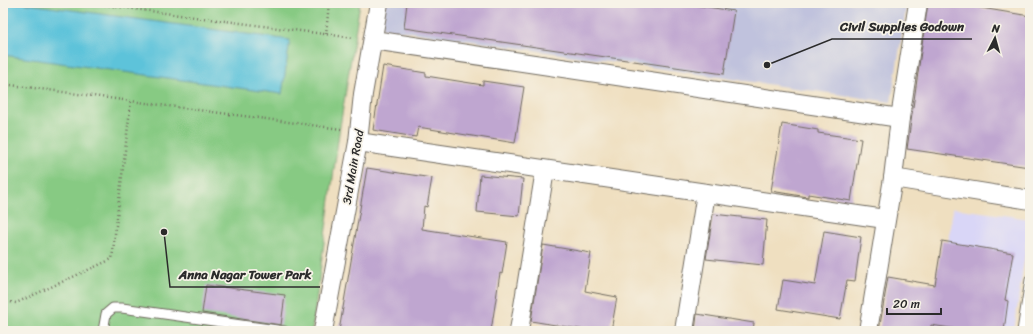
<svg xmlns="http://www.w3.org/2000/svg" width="1033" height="334" font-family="Sriracha,sans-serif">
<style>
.built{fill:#d9d6f7}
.industrial{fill:#c0c2dd}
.green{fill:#87ca83;stroke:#597a57}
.water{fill:#5dc3da;stroke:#447782}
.building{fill:#bfa6d0}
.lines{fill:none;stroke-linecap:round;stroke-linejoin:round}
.lane-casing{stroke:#706a5f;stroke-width:11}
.street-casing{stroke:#706a5f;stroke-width:20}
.path{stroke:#706a5f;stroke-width:2.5;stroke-dasharray:1 3;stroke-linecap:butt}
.lane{stroke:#fff;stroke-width:9}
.street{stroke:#fff;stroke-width:18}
.labels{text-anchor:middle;stroke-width:3.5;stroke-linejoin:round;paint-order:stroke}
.street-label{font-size:12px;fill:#2b2b2b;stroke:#f7f3e8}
.leader{fill:none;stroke:#2b2b2b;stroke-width:1.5}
.callout-dot{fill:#2b2b2b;stroke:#f7f3e8;stroke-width:1.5}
.callout-label{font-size:13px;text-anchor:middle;font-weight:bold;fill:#2b2b2b;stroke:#f7f3e8;stroke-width:3.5;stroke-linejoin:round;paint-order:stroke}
</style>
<rect width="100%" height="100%" fill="#f7f3e8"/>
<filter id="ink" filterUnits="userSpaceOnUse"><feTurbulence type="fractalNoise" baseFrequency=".025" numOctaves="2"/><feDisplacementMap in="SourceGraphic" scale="8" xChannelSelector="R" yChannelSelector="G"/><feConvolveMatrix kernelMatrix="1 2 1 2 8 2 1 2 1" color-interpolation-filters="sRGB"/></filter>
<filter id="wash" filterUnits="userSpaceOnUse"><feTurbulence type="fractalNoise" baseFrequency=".012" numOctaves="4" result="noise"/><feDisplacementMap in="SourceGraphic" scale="16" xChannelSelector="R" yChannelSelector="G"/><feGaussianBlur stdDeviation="0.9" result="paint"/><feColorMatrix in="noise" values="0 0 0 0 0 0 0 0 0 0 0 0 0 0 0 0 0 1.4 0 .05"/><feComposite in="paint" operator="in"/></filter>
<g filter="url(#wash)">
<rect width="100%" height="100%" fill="#efdfc0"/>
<path class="built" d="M953,208l77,11 -16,112h-80z"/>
<path class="industrial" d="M385,3h522l-16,99 -509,-74z"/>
<path class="green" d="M3,3h357l-21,130 -27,198h-309z"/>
<path class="water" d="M3,3h18l269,37 -8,54 -279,-39z"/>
<g id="blocks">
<g class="building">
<path d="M407,3h273l54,8 -10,63 -320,-46z"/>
<path d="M928,3h48l-1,4 55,9v143l-1,8 -122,-18z"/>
<path d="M383,66l43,7v3l57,9v-4l41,6 -9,56 -97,-16 -2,10 -43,-7z"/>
<path d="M782,124l36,6v3l43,6 -10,62 -43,-7v3l-37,-6z"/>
<path d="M367,168l65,10 -5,29 -3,-1 -2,23 85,13 -5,32 -2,-1 -9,58h-152z"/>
<path d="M480,175l43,4 -4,37 -42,-4z"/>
<path d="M713,214l54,6 -4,45 -57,-6z"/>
<path d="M824,231l37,6 -6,44 -8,-1 -7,39 -62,-10 5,-29 32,5z"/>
<path d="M942,241l71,12 -8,47 3,1 -4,30h-34l-39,-6 -1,6h-51l9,-54 47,8z"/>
<path d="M543,245l48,8 -6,38 32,6 -6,34h-19l-61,-10z"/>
<path d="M206,285l79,10 -4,30 -79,-12z"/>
<path d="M697,314l57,9 -1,8h-58z"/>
</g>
</g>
</g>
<g filter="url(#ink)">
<use href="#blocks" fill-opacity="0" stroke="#706a5f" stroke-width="1"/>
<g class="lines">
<defs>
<g id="lane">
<path d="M103,331l3,-17 7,-6h9l162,23"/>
<path d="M1022,331l8,-51"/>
</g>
<g id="street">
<path d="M373,40l527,78"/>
<path d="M358,142l527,77"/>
<path d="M893,178l137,22"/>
<path d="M323,331l35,-189 5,-48 16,-91"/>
<path d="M519,331l26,-161"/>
<path d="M684,331l22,-138"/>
<path d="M868,331l25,-153 7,-60 18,-115"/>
</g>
</defs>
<use href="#lane" class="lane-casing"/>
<use href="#street" class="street-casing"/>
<g class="path">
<path d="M89,3l265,35"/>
<path d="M326,34l3,-31"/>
<path d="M3,84l338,45"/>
<path d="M3,301l13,2 96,-44 19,-158"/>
</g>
<use href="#lane" class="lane"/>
<use href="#street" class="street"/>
</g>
</g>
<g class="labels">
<g class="street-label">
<text transform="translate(353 167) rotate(-80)" y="4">3rd Main Road</text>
</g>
</g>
<path class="leader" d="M767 65L832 39H972M164 232L170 287H320"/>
<g class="callout-dot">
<circle cx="767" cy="65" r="4"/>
<circle cx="164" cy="232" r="4"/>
</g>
<g class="callout-label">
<text x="902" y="31">Civil Supplies Godown</text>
<text x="245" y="279">Anna Nagar Tower Park</text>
</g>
<rect width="1033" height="334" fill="none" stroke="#f7f3e8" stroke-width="16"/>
<g transform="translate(995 38) rotate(6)" stroke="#f7f3e8" stroke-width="3" paint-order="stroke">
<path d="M0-3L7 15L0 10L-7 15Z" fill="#2b2b2b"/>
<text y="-6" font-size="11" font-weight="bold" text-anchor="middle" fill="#2b2b2b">N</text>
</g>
<path d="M887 308v6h54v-6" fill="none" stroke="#2b2b2b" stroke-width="2"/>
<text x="893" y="308" font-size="12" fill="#2b2b2b" stroke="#f7f3e8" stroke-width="3" paint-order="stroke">20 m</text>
</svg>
